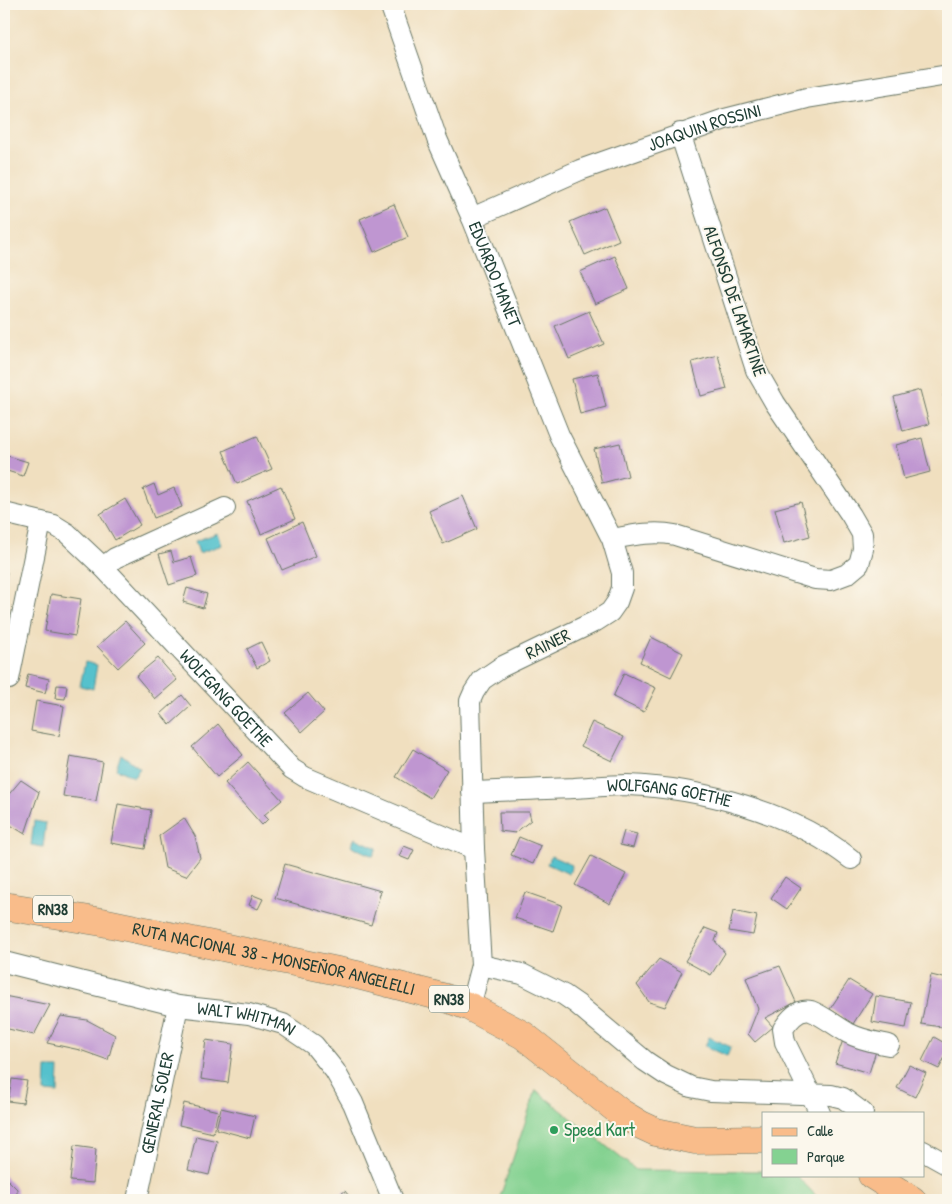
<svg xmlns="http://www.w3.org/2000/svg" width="952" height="1204" font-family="'Patrick Hand',sans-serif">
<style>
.green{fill:#84d291;stroke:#528862}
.water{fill:#54c1cc;stroke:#3a7f80}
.building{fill:#bf96d1}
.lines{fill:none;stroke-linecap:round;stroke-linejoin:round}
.minor-casing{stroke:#687665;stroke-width:22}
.primary-casing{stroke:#687665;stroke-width:29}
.minor{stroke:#fff;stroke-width:20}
.primary{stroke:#f9bc8a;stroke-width:28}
.leisure-dot{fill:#2e9e5b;stroke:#fbf7ec;stroke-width:2}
.labels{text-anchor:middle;stroke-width:4;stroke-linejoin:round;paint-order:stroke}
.shield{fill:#fbf7ec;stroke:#61756b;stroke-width:1}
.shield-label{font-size:16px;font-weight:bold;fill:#1f3d34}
.street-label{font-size:18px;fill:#1f3d34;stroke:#fbf7ec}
.leisure-label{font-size:18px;fill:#27864d;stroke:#fbf7ec;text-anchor:start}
</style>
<rect width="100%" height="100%" fill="#fbf7ec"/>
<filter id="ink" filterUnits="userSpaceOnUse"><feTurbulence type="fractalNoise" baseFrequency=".02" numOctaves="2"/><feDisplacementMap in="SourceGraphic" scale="10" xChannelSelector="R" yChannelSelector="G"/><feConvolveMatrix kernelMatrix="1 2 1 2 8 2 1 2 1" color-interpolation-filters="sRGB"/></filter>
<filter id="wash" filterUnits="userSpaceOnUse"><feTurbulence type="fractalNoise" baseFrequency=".0096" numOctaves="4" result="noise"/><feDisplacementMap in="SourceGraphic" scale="20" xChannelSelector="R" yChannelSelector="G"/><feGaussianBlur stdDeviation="1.12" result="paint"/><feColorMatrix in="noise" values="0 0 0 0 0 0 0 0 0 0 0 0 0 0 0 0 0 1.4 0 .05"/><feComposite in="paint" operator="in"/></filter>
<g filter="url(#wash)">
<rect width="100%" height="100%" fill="#f0dfbf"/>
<path class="green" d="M536,1090l100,80 127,1v4h33l24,25h-321z"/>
<g class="water">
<path d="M218,533l4,12 -23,8 -4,-12z"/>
<path d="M85,662l12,3 -4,24 -13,-3z"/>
<path d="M121,754l19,14 -6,9 -18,-8z"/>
<path d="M34,821l12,2 -3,24 -12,-2z"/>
<path d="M355,838l22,10 -4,8 -22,-10z"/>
<path d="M551,856l21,9 -3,9 -22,-10z"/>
<path d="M709,1037l22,10 -4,9 -22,-10z"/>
<path d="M46,1068h13l-1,25 -13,-1z"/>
</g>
<g id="blocks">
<g class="building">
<path d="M394,204l14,33 -34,15 -14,-33z"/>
<path d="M605,207l14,33 -34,15 -15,-33z"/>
<path d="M615,256l14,33 -34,15 -15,-32z"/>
<path d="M589,311l15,33 -35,15 -14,-33z"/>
<path d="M718,355l9,34 -26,7 -9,-34z"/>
<path d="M598,373l8,34 -26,7 -8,-35z"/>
<path d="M920,390l9,34 -26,7 -9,-34z"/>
<path d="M948,394v19l-5,-18z"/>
<path d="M257,436l15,33 -35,15 -14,-33z"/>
<path d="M922,438l8,34 -26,7 -8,-34z"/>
<path d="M620,443l8,33 -26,7 -8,-34z"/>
<path d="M8,456l20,6 -5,14 -19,-6z"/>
<path d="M154,484l4,11 16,-7 8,19 -28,11 -11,-29z"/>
<path d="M281,486l14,33 -34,15 -14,-33z"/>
<path d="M463,496l14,33 -34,15 -14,-33z"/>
<path d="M125,499l15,26 -25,15 -15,-26z"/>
<path d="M801,502l9,34 -26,7 -9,-34z"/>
<path d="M302,522l14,34 -34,14 -14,-32z"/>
<path d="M171,551l3,11 17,-5 6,19 -28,9 -10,-31z"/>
<path d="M4,572h3l-2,16h-1z"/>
<path d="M187,588l20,6 -4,14 -20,-6z"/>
<path d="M51,594l30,5 -6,37 -30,-5z"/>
<path d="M125,621l20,22 -27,25 -21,-22z"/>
<path d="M651,637l32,16 -12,24 -31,-15z"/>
<path d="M261,642l9,19 -13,7 -10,-19z"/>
<path d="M158,658l19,22 -22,19 -19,-23z"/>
<path d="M624,673l32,15 -12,24 -31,-15z"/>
<path d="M28,674l21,5 -4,14 -20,-5z"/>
<path d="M57,685l10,1 -2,13 -10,-1z"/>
<path d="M308,693l16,19 -22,20 -17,-19z"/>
<path d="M182,695l9,11 -21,19 -9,-11z"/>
<path d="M36,701l28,5 -5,30 -28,-5z"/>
<path d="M592,722l32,15 -12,24 -31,-15z"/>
<path d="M218,724l25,31 -26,22 -25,-30z"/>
<path d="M413,749l34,21 -17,28 -34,-21z"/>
<path d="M70,756l33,6 -7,39 -33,-5z"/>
<path d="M248,762l34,38 -18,15 4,4 -6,6 -37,-42z"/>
<path d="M21,780l18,12 -14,42 -21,-13v-21z"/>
<path d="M118,804l33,6 -6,39 -34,-6z"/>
<path d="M499,812h30l2,8 -16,13 -15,-2z"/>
<path d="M184,818l11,18 5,22 -14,18 -21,-8 -6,-32z"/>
<path d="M624,831l13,3 -4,14 -13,-3z"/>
<path d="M519,837l22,9 -8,18 -22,-9z"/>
<path d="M404,846l10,4 -5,10 -10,-4z"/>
<path d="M591,856l35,18 -16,30 -35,-19z"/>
<path d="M285,864l96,27 -10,34 -96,-27z"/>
<path d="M785,877l16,11 -14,21 -16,-11z"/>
<path d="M525,892l37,13 -9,26 -38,-13z"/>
<path d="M253,895l10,4 -5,10 -9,-4z"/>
<path d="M733,911l24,5 -4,19 -24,-4z"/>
<path d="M705,928l13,5 -3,8 10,12 -14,22 -26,-14z"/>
<path d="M659,959l23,13 -17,35 -16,-5 -12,-17z"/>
<path d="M780,966l16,36 -31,16 8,9 -18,15 -7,-8 10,-25 -12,-31z"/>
<path d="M931,975l17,4v49l-27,-4z"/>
<path d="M849,980l23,14 -19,30 -23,-15z"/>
<path d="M4,996l46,9 -16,30 -30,-7z"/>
<path d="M876,996l35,6 -5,26 -34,-6z"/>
<path d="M61,1016l26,4 28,15 -7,25 -28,-10 -33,-7z"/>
<path d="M844,1037l33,11 -8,25 -34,-10z"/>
<path d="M934,1037l14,8v6l-9,18 -17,-8z"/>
<path d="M206,1040l27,4 -5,39 -27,-4z"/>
<path d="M909,1065l17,8 -11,24 -18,-9z"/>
<path d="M12,1079l15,2 -4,22 -15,-2z"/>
<path d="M184,1103l34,8 -5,22 -34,-8z"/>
<path d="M221,1108l34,8 -5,22 -34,-9z"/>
<path d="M196,1136l21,5 -8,34 -21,-5z"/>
<path d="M74,1146l22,3 -3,34 -23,-2z"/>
<path d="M4,1174l4,6 9,9v11h-13z"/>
<path d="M345,1191l7,9h-20z"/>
</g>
</g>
</g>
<g filter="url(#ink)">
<use href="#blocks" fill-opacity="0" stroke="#687665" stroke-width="1"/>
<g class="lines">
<defs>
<g id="minor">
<path id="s1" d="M390,4l47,135 35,79 87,217 53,104 10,34v15l-5,14 -7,10 -14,9 -95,46 -19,13 -8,12 -4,9 4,148 7,116 -11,42"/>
<path id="s2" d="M472,218l108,-48 145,-51 82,-21 141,-23"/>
<path id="s3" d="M4,513l50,12 13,8 36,34 189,202 13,8 169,72"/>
<path d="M612,539c22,-4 41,-8 63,-4l140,44 16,1 16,-6 12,-10 4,-15 -1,-15 -11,-19 -76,-112 -19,-33 -76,-237"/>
<path d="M103,567l12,-9 110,-50"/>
<path d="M9,679l32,-157"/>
<path id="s4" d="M472,792c34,-1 68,-3 102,-4 18,-1 36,-3 53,-3 75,3 165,27 224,74"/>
<path id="s5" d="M4,962l174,44 71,8 34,10 31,21 21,26 18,32 40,97"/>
<path d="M481,965l41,9 42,21 13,9 68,57 21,14 25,12 20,4 120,4 12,3 20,15"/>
<path d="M820,1113l-35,-71 -2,-13c6,-9 15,-21 28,-18 11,4 26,16 37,22 13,7 27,9 41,12"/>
<path d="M923,1151l25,14"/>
<path id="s6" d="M137,1200l41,-194"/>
</g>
<g id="primary">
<path id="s7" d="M4,906l98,16 255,53 89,23 24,9 53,28 98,78 20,12 15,7 39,8 68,-1"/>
<path d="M872,1175l40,25"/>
</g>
</defs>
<use href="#minor" class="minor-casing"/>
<use href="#primary" class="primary-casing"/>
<use href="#minor" class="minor"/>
<use href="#primary" class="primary"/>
</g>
</g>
<circle class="leisure-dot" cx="554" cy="1130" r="5"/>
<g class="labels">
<g class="shield">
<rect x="33" y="895.5" width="40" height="27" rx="4"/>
<rect x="429" y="985.5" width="40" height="27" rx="4"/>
</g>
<g class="shield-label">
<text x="53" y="915">RN38</text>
<text x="449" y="1005">RN38</text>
</g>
<g class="street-label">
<text dy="6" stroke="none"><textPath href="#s2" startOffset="250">JOAQUIN ROSSINI</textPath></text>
<text dy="6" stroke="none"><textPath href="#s1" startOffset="290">EDUARDO MANET</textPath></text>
<text transform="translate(735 301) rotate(71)" y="6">ALFONSO DE LAMARTINE</text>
<text transform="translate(548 644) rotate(-26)" y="6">RAINER</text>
<text dy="6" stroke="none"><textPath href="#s3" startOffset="296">WOLFGANG GOETHE</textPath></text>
<text dy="6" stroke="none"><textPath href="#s4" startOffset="198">WOLFGANG GOETHE</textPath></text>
<text dy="6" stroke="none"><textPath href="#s7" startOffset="275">RUTA NACIONAL 38 - MONSEÑOR ANGELELLI</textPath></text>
<text dy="6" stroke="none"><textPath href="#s5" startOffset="249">WALT WHITMAN</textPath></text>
<text dy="6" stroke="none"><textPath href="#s6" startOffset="99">GENERAL SOLER</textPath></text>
</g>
<g class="leisure-label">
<text x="564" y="1136">Speed Kart</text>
</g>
</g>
<rect width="952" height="1204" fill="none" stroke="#fbf7ec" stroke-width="20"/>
<rect x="762" y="1112" width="162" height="65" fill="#fbf7ec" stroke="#a3ada2"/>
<rect x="772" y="1128" width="25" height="8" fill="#f9bc8a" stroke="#a3ada2"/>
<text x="807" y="1136" font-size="15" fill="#1f3d34">Calle</text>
<rect x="772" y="1149" width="25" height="15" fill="#84d291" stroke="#a3ada2"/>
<text x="807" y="1162" font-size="15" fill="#1f3d34">Parque</text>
</svg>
